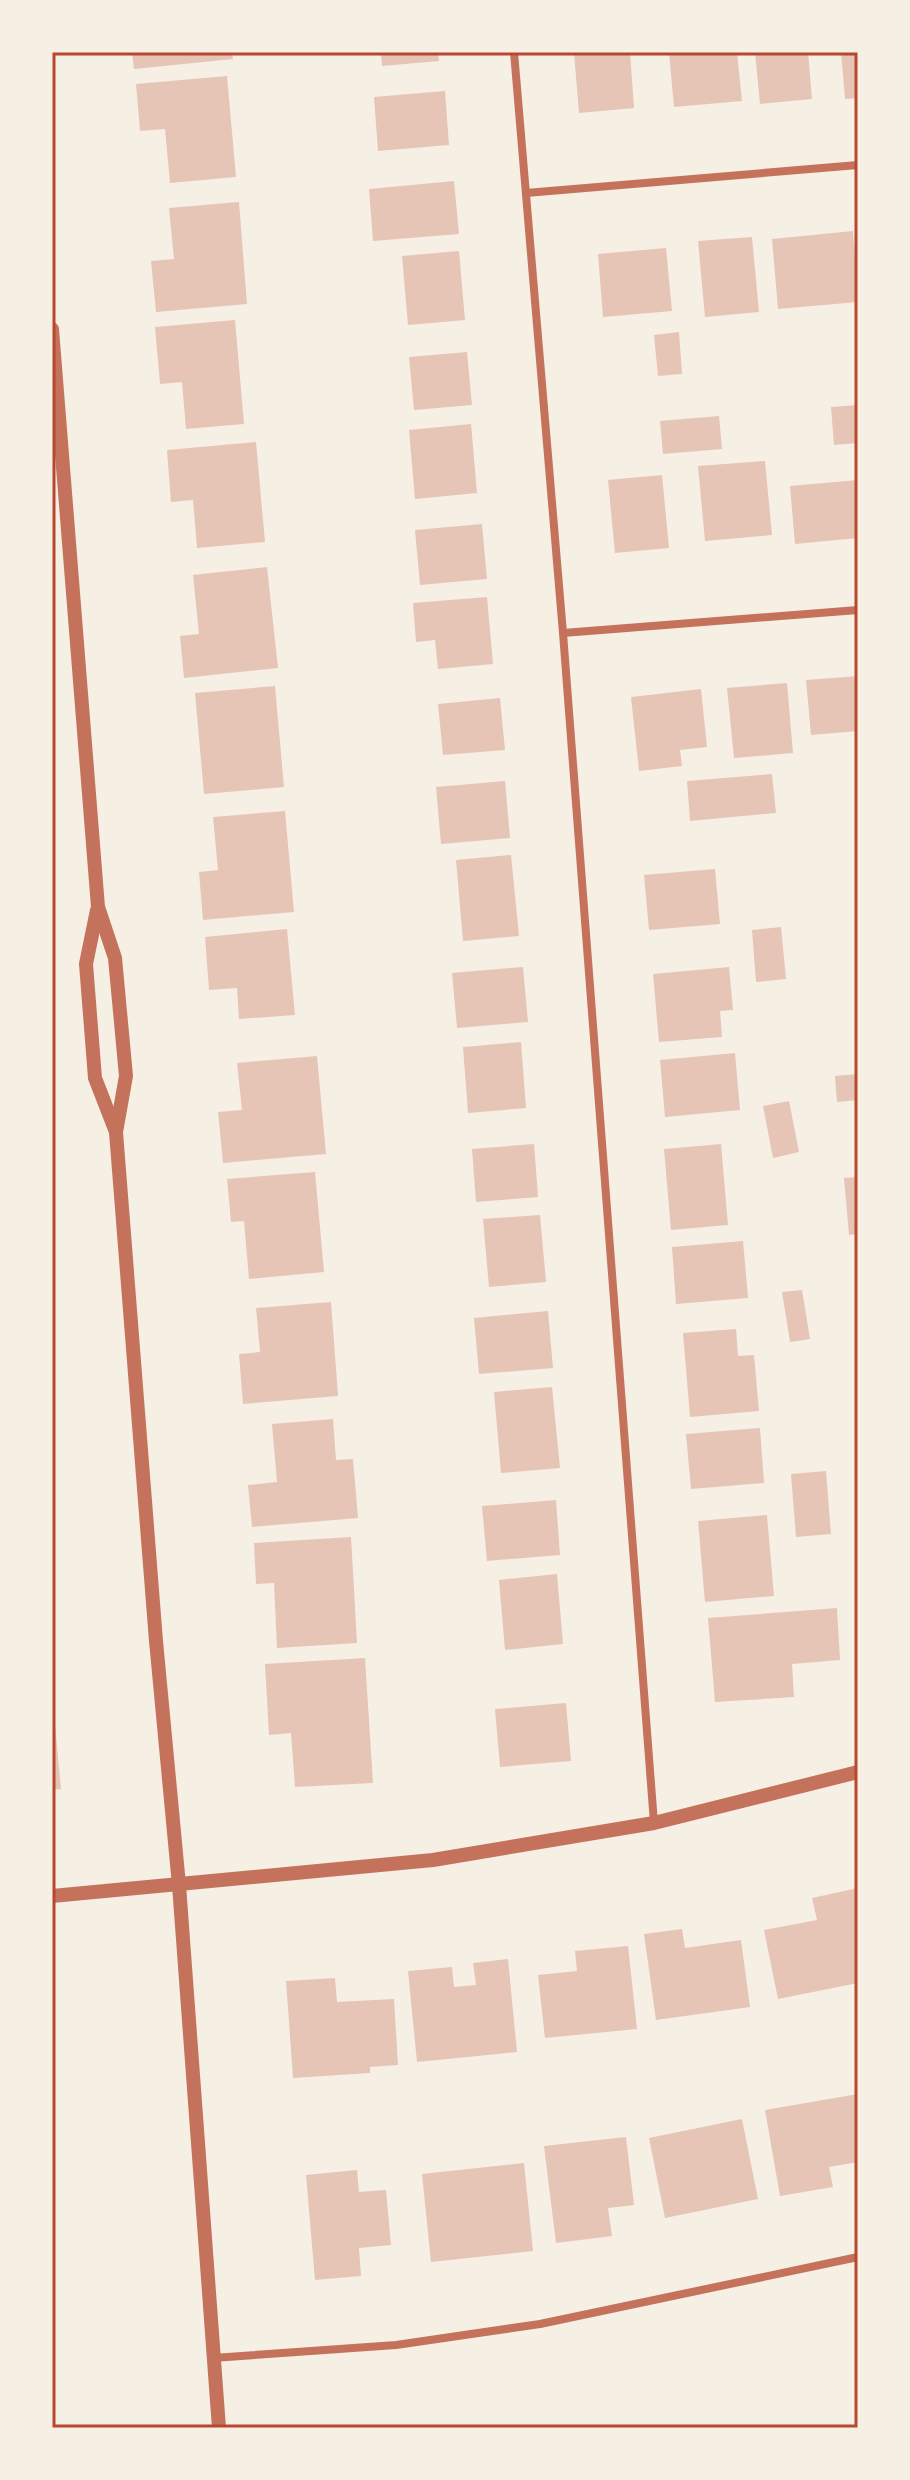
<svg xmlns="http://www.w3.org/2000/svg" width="910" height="2480" font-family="'Sofia Sans Condensed',sans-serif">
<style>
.building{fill:#e6c5b7}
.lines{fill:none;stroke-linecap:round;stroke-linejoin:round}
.minor{stroke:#c5725c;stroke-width:8}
.tertiary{stroke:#c5725c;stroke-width:14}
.neatline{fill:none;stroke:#b5482f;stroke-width:3}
</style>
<rect width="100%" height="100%" fill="#f6efe4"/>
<g class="building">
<path d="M132,52h100l1,7 -99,10z"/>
<path d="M381,52h57l1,9 -57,5z"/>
<path d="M574,52h56l4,56 -55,5z"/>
<path d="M669,52h68l5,49 -68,6z"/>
<path d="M755,52h53l4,47 -52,5z"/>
<path d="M841,52h17v46l-13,1z"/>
<path d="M227,76l9,101 -66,6 -5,-54 -25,2 -4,-47z"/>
<path d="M445,91l4,54 -71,6 -4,-54z"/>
<path d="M454,181l5,53 -86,7 -4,-52z"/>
<path d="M239,202l8,102 -91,8 -5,-51 23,-2 -5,-51z"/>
<path d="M853,231l5,71 -80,7 -6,-70z"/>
<path d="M752,237l7,75 -54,5 -7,-76z"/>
<path d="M666,248l6,63 -69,6 -5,-63z"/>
<path d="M459,251l6,69 -57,5 -6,-69z"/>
<path d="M235,320l9,104 -58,5 -4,-47 -22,2 -5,-57z"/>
<path d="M679,332l3,42 -24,2 -4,-41z"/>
<path d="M467,352l5,53 -58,5 -5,-53z"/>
<path d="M858,405v38l-24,2 -3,-38z"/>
<path d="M719,416l3,33 -59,5 -3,-33z"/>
<path d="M471,424l6,69 -62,6 -6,-69z"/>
<path d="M256,442l9,100 -68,6 -4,-48 -22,2 -4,-52z"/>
<path d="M765,461l7,74 -67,6 -7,-75z"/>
<path d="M662,475l7,73 -54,5 -7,-73z"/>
<path d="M858,480v58l-63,6 -5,-58z"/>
<path d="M482,524l5,55 -67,6 -5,-55z"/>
<path d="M267,567l11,101 -94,10 -4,-42 19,-2 -6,-59z"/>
<path d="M487,597l6,67 -55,5 -3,-29 -19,2 -3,-39z"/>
<path d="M858,676v55l-47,4 -5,-55z"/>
<path d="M787,683l6,70 -59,5 -7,-70z"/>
<path d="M275,686l9,101 -80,7 -9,-101z"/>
<path d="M701,689l6,58 -27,3 2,16 -43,5 -8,-74z"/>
<path d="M500,698l5,52 -62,5 -5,-51z"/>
<path d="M772,774l4,39 -86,8 -3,-40z"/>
<path d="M505,781l5,57 -69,6 -5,-57z"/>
<path d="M285,811l9,101 -91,8 -4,-48 19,-2 -5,-53z"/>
<path d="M511,855l8,81 -56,5 -7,-81z"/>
<path d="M715,869l5,55 -71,6 -5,-55z"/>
<path d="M781,927l5,52 -30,3 -4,-52z"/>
<path d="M287,929l8,86 -56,4 -2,-31 -28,2 -4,-53z"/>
<path d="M523,967l5,55 -71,6 -5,-55z"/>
<path d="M729,967l4,43 -13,1 2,26 -63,5 -6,-68z"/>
<path d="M521,1042l5,66 -58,5 -5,-66z"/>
<path d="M735,1053l5,57 -75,7 -5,-57z"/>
<path d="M317,1056l9,98 -103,9 -5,-51 24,-2 -5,-47z"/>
<path d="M858,1074v26l-21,2 -2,-26z"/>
<path d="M789,1101l10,51 -26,6 -10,-52z"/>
<path d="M534,1144l4,53 -62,5 -4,-53z"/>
<path d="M721,1144l7,81 -57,5 -7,-81z"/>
<path d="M315,1172l9,100 -75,7 -5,-58 -13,1 -4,-43z"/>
<path d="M858,1177v57l-9,1 -5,-57z"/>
<path d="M540,1215l6,67 -57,5 -6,-68z"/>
<path d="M743,1241l5,57 -72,6 -4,-57z"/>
<path d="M802,1290l8,49 -20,3 -8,-50z"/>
<path d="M331,1302l7,94 -95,8 -4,-50 21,-2 -4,-44z"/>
<path d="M548,1311l5,57 -74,6 -5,-56z"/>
<path d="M736,1329l2,27 16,-1 5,56 -69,6 -7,-84z"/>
<path d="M552,1387l8,81 -59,5 -7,-81z"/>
<path d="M333,1419l3,41 17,-1 5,59 -106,9 -4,-42 29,-3 -5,-58z"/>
<path d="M760,1428l4,55 -73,6 -5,-55z"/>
<path d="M826,1471l5,63 -35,3 -5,-63z"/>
<path d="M556,1500l4,55 -73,6 -5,-55z"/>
<path d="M767,1515l7,81 -69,6 -7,-81z"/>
<path d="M351,1537l6,106 -80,5 -3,-65 -18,1 -2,-41z"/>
<path d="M557,1574l6,70 -58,6 -6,-70z"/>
<path d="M837,1608l3,52 -48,4 2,33 -79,5 -7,-84z"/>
<path d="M365,1658l8,125 -78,4 -4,-54 -22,2 -4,-71z"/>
<path d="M566,1703l5,58 -71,6 -5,-58z"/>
<path d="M54,1713l7,76 -9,1v-76z"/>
<path d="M858,1888v95l-80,16 -14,-69 53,-10 -5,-22z"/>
<path d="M682,1929l3,19 56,-8 9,67 -94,13 -12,-86z"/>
<path d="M628,1946l9,83 -92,9 -7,-63 39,-4 -2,-20z"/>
<path d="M508,1959l9,93 -100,10 -9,-91 44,-4 2,20 22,-2 -3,-22z"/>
<path d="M335,1978l2,24 57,-3 4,66 -28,2v6l-77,5 -7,-97z"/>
<path d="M858,2094v68l-29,5 4,20 -53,9 -15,-86z"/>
<path d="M742,2119l16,80 -93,19 -16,-80z"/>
<path d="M626,2137l8,68 -26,3 4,28 -56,7 -12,-97z"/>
<path d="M524,2163l9,88 -102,11 -9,-88z"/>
<path d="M357,2170l2,22 27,-2 5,55 -32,3 2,28 -46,4 -9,-105z"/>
</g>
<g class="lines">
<g class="minor">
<path d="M514,52l49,581 91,1190"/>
<path d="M526,193l332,-28"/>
<path d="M563,633l295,-23"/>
<path d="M213,2358l183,-13 144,-21 318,-67"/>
</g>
<g class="tertiary">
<path d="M52,329l46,578 17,51 11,118 -10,56 40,509 23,244 40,543"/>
<path d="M97,910l-11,54 9,114 21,54"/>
<path d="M52,1896l381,-36 221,-37 204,-51"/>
</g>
</g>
<rect width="910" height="2480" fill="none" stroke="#f6efe4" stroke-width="108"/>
<rect x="54" y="54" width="802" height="2372" class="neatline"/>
</svg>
